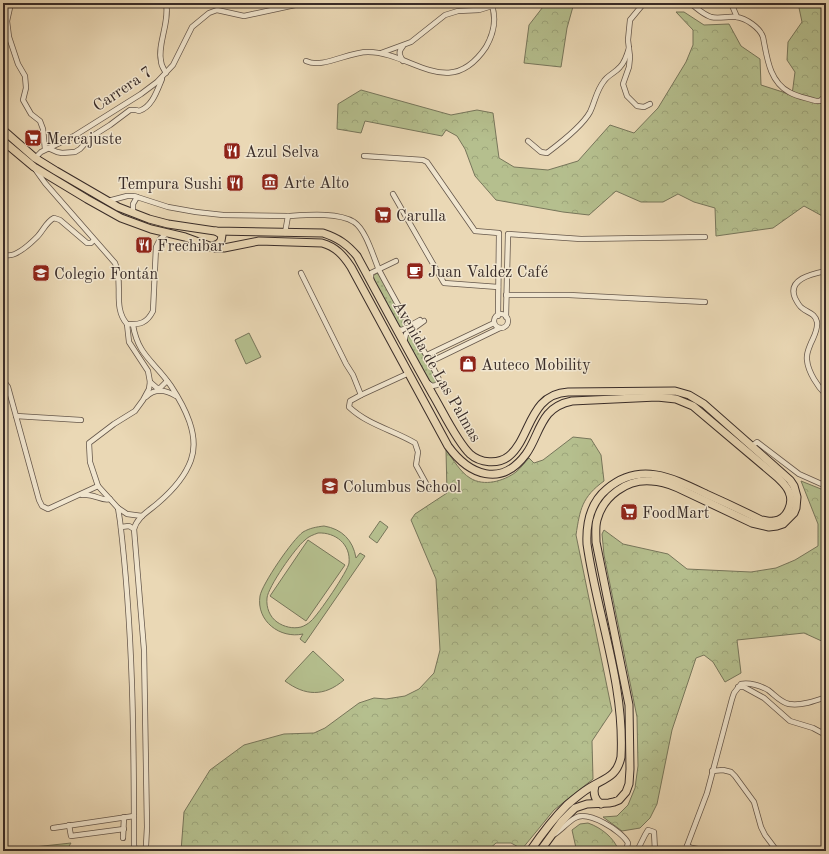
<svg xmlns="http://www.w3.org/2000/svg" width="829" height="854" font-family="'Old Standard TT',serif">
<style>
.grass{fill:url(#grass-dots);stroke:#77765b}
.forest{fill:url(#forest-crowns);stroke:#77765b}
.green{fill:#b5bf8e;stroke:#77765b;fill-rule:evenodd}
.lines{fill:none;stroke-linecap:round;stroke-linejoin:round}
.street-casing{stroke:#65574b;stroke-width:6}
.primary-casing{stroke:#392c28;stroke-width:9}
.street{stroke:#f1e6cf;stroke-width:4.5}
.primary{stroke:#ead8b5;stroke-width:7}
.labels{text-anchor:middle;stroke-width:3;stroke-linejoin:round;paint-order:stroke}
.street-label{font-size:16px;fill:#392c28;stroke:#f1e6cf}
.poi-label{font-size:16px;fill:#392c28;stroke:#f1e6cf;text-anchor:start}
</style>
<defs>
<pattern id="grass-dots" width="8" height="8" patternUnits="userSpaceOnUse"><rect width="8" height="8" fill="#b5bf8e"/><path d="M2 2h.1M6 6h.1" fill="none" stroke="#9ca47a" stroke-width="1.8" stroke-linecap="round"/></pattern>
<pattern id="forest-crowns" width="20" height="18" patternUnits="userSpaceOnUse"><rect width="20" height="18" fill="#b5bf8e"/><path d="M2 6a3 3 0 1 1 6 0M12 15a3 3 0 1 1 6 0" fill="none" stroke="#9ca47a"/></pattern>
</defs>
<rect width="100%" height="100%" fill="#ead8b5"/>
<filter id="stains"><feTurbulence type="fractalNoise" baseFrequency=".005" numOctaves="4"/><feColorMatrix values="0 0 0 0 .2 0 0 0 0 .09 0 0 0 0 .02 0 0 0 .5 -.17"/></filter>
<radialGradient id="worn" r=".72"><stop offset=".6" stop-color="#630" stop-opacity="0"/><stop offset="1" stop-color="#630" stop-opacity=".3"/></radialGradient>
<g class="grass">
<path d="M377,273l4,2 24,48v3l-3,2 -4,-2 -24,-46 -1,-4z"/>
<path d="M409,335l4,2 24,42v4l-4,1 -3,-2 -23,-40v-5z"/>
</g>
<g class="forest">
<path d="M546,3h28l-7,25 -6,39 -37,-4 5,-38z"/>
<path d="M798,3h28v215l-22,-12 -31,22 -57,8 -1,-28 -21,-6 -16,-8 -15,8h-22l-25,-11 -27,24 -26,-3 -67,-12 -21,-24 -10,-27 -8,-13 -11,-6 -4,6 -77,-15 -4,12 -24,-4 1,-25 23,-14 90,25 26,-5 16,3 6,45 15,9 34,3 30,-9 32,-36 24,8 24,-25 28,-46 7,-17v-15l-17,-18h8l20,13 25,-1 12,22 19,13 1,26 31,10 3,-23 -8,-12 1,-18 14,-20z"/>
<path d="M573,437l18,2 10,16 3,26c-22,16 -24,28 -28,54l36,176 -20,30 1,38 -39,31 -32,39 -11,-6h-15l-9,8h-306l3,-39 26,-42 34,-25 40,-11 30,-1 11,-5 34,-25 15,-5 12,1 19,-3 14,-7 15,-16 6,-23 -4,-71 -25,-59 4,-6 32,-21 -1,-43c7,9 14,22 24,28 14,9 34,3 46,-6 5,-4 9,-10 13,-14l5,5 9,-3z"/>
<path d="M801,481l25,10v152l-22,-10 -67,7 4,33 -16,9 -12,-20 -9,-7 -8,3 -24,72 -15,74 -7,14 -10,10 -18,3 -19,-14 14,-1 11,-11 7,-17 3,-22 -1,-49 -33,-162 -2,-21 2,-4 19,14 45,10 19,15 64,3 25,-4 19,-8 23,-14v-22z"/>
<path d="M588,823c14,5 26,15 31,28h-41l-2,-3 -4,-18 8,-6z"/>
<path d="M71,843l-5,8h-33l1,-4z"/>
</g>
<g class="green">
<path d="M249,333l12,24 -15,7 -11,-24z"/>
<path d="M380,521l8,6 -11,16 -8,-6z"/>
<path d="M324,526c18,3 29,14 32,32l4,-5 5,3 -60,87 -5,-4 3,-5c-23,5 -47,-13 -43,-38 2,-12 33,-57 43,-64 7,-4 13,-5 21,-6zM318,533c17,-1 33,11 31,30 -1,8 -31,52 -38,58 -3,3 -7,5 -10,6 -8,2 -17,0 -24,-5 -7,-5 -11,-14 -10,-24 1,-11 28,-50 38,-58 4,-4 8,-5 13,-7z"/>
<path d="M308,540l37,25 -39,56 -36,-25z"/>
<path d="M313,651l31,29c-20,17 -39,16 -59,1z"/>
</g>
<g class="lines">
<defs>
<g id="street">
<path d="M11,3l-4,18 2,16 9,27 7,12 1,12 -3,12 8,14 9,7 3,8 2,20"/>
<path d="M166,3c4,19 -9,42 -5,58 0,5 3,8 5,12"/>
<path d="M644,3l-14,17 -2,20 2,17 -1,10 -6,17 4,12 10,10 7,1 6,-3"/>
<path d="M690,3c7,5 12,11 21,14 8,2 17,-1 25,0 10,1 24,11 27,20 4,20 6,44 26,55 8,5 18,6 27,9h4l6,-6"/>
<path d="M731,3l6,14"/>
<path d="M403,46c-5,6 -4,8 0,15"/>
<path d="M381,53l30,-11 34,-27 13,-4 21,-1 13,-4"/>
<path d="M306,61c17,8 41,-9 62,-9 44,0 81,50 118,-5 8,-14 11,-29 5,-44"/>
<path d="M528,141l13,11 6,1c12,-9 36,-28 43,-41 5,-10 6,-21 14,-31 4,-6 11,-8 16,-14 5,-5 7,-12 9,-19"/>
<path d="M48,148l9,4 5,1 13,-1 5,-3 11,-12 19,-12 20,-15h6l3,1c13,-4 18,-20 23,-32"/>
<path d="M364,156l59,4 4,2 48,69 24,2 -1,83"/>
<path d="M35,158l6,-6 33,-16 67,-42 16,-12 16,-17 19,-38 17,-14 8,-3 27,6 51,-11 46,-1 11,-1"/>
<path d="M35,169l10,14 70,80c9,20 -3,44 12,61 13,1 20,-1 26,-13l3,-64 4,-8 7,-6"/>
<path d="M393,194l51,89 54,4"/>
<path d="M108,201l19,-5h7l34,11 28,5 27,3 65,1"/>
<path d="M133,213v-9l4,-7"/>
<path d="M285,233l3,-17c18,-1 50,-4 66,6 12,8 19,34 25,48 19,36 40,71 59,107l1,3 -2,5 -5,1 -4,-3"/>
<path d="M3,254c10,6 27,-10 34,-17 6,-6 9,-15 17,-19l6,2 27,23h4l3,-3"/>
<path d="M826,271c-14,3 -39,8 -31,27 2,4 4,8 7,10 6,5 13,5 15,14 1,8 -3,14 -6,21 -2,5 -5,11 -4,17 1,12 11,27 19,35"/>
<path d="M301,273l45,91 7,11 8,20 48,-22"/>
<path d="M371,280v-7l25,-12"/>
<path d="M506,295h63l136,7"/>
<circle cx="501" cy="321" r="7"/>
<path d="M506,317l2,-83 73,5 124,-2"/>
<path d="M127,324l2,18 19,29 2,11 -1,7 -6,11 -8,11 -21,13 -25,19 1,19 8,24 20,22 2,13c13,108 14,216 14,325l3,5"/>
<path d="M133,325c5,31 22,37 38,61 13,20 29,49 20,74 -6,17 -19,31 -33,43 -9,8 -21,14 -24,26l10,121 3,177 -1,19 -2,5"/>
<path d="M396,329l6,1 18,-10"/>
<path d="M404,342l2,-8 18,-13"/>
<path d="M427,355l67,-32"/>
<path d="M430,362l70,-34"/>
<path d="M3,380l5,7 31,113 3,6 6,3 50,-23"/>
<path d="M150,382l7,6h3l7,-7"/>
<path d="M361,395l-11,6 -1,6c19,18 44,23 66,36l3,9 -2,13 12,22"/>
<path d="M146,397c9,-9 20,-7 30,-1"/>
<path d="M16,416l65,4"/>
<path d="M752,446l5,-4 42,32 27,12"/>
<path d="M82,495c12,-2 20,7 28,4"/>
<path d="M118,508l9,6 15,2"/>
<path d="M121,527l8,-1 5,3"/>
<path d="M738,687h6l20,11 26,23 23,7 13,7"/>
<path d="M712,771l11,-1 8,2 4,4 19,26 7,25 4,8 12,16"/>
<path d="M69,825l2,11 53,-7"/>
<path d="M53,828l81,-12"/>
<path d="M555,834c7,-5 13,-12 20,-16 13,-8 47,13 53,25l-2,8"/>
<path d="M123,838l1,-21"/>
<path d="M687,846l5,2 6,1 2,2"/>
<path d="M637,851l8,-16 3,-5 6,2 1,19"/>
<path d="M685,851l22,-58 25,-94 2,-6 7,-9c8,-2 20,2 27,6 7,5 12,12 21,14 12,2 26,-3 37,-7"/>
</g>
<g id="primary">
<path d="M3,130l32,28 21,13 62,36 31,12 19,5 47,7 108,2c15,5 24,11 34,23 25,46 50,93 76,139 9,15 24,47 37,59 10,9 28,11 39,2 22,-18 20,-62 59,-64l107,-1 14,4 15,9 86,76 4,6 3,11 -1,11 -2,5 -11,11 -6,2 -8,1 -17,-4 -74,-35c-9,-4 -18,-7 -27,-7 -24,-2 -48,15 -54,39 -2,7 -1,14 -1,22l33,163 1,64 -1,15 -3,8 -7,8 -5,2 -5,1 -22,1 -12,4 -13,13 -22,30"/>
<path d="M3,141l31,26 53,32 34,19 30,11 34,8 30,11h9l35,-7 63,2c14,4 21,12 29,24l97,179c21,29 53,42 78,8 9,-12 12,-28 22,-40 7,-8 14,-11 24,-13l85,-4 19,2 17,7 84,71c4,4 10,9 12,15 5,11 -2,28 -15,29 -5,1 -9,-1 -13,-1 -18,-9 -37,-18 -55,-26 -33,-16 -66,-33 -99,-5 -17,14 -21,34 -20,55 10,71 38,140 34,213 -4,20 -16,21 -32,31 -8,5 -15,11 -22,17 -14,14 -26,30 -37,46"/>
<path d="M211,247l7,-3 3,-3 1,-6 -6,-4"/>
<path d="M595,785c-2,8 -1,14 6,19"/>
</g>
</defs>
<use href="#street" class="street-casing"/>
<use href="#primary" class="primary-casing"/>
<use href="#street" class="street"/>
<use href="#primary" class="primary"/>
</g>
<defs>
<symbol id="supermarket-square" viewBox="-11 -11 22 22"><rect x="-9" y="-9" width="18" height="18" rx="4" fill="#8f2418" stroke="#f1e6cf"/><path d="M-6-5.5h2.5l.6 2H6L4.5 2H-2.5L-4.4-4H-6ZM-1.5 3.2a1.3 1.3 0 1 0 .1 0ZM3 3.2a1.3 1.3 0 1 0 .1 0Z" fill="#fff"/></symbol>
<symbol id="restaurant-square" viewBox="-11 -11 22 22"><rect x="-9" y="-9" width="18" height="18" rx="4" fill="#8f2418" stroke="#f1e6cf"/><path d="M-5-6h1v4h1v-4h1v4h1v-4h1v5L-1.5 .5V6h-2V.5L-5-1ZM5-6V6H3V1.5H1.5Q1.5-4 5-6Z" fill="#fff"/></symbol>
<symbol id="museum-square" viewBox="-11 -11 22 22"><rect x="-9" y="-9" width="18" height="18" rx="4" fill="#8f2418" stroke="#f1e6cf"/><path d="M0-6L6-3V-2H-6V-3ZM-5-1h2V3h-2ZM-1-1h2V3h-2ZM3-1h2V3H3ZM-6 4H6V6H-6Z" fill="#fff"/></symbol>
<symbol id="cafe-square" viewBox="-11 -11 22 22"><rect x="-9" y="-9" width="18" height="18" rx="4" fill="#8f2418" stroke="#f1e6cf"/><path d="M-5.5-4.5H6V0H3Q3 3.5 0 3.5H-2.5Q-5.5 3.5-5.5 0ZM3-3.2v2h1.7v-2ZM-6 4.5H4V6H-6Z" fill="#fff"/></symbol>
<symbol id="school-square" viewBox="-11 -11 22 22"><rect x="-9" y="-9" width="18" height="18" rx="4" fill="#8f2418" stroke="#f1e6cf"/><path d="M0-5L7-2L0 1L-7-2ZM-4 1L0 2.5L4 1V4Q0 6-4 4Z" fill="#fff"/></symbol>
<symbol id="shop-square" viewBox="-11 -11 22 22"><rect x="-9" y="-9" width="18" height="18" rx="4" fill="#8f2418" stroke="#f1e6cf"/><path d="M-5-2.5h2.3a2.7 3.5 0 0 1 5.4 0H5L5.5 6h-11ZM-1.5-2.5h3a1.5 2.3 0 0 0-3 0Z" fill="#fff"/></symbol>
</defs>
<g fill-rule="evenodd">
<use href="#supermarket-square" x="23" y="128" width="20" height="20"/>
<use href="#restaurant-square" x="222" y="141" width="20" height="20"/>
<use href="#museum-square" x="260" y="172" width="20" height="20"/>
<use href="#restaurant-square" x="225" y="173" width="20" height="20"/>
<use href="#supermarket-square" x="373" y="205" width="20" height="20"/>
<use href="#restaurant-square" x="134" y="235" width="20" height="20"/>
<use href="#cafe-square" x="405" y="261" width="20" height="20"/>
<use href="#school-square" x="31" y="263" width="20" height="20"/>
<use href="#shop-square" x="458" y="354" width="20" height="20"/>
<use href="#school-square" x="320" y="476" width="20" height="20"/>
<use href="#supermarket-square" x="619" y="502" width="20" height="20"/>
</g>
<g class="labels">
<g class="street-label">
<text transform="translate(122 88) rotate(-34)" y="6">Carrera 7</text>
<text transform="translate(438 371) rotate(60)" y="6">Avenida de Las Palmas</text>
</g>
<g class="poi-label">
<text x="46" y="144">Mercajuste</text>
<text x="245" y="157">Azul Selva</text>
<text x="283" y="188">Arte Alto</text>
<text x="222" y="189" text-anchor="end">Tempura Sushi</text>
<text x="396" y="221">Carulla</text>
<text x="157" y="251">Frechibar</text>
<text x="428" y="277">Juan Valdez Café</text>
<text x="54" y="279">Colegio Fontán</text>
<text x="481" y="370">Auteco Mobility</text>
<text x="343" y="492">Columbus School</text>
<text x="642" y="518">FoodMart</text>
</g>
</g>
<rect width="829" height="854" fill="none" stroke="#ead8b5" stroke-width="16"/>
<rect x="4" y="4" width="821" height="846" fill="none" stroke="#392c28" stroke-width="2"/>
<rect x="8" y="8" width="813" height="838" fill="none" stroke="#392c28"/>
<rect width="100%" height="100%" filter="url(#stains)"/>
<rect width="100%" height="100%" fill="url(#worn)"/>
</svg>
